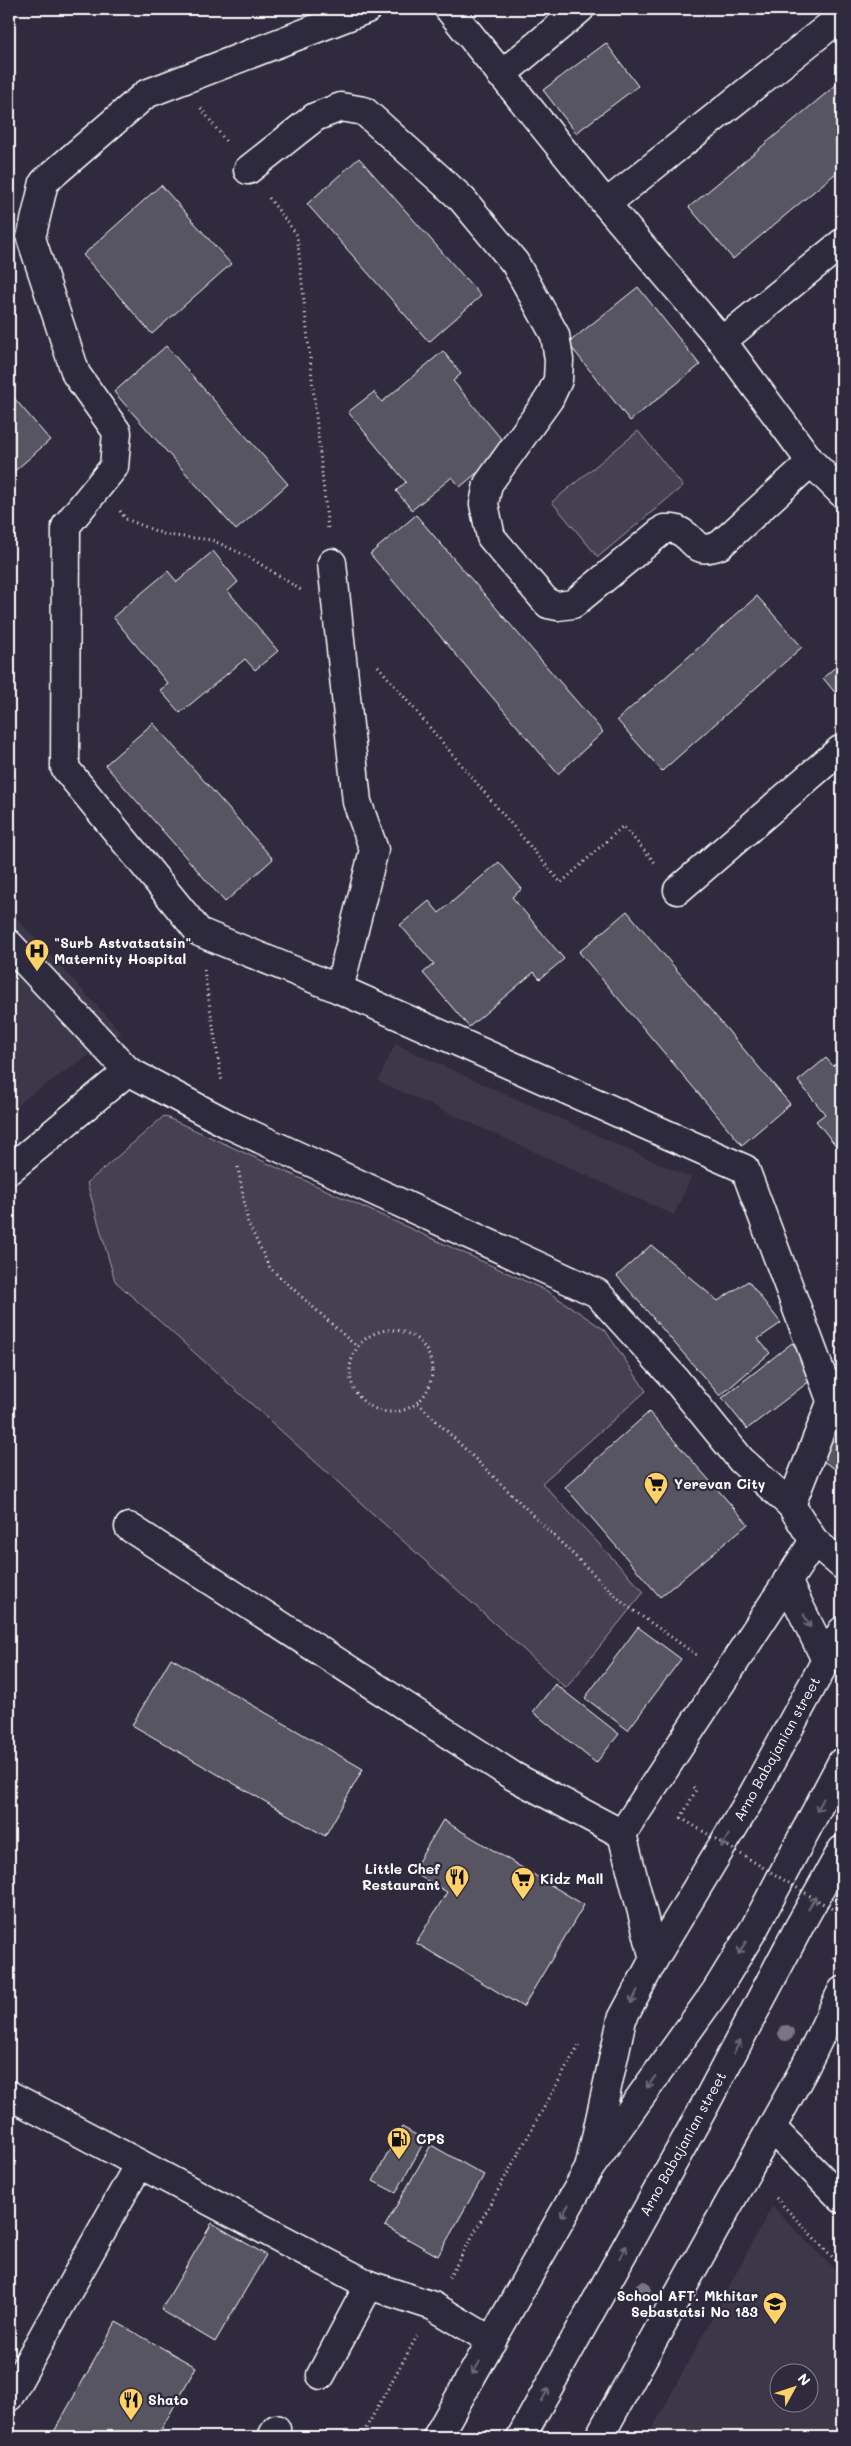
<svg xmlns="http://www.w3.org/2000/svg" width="851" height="2446" font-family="Mali,sans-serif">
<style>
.built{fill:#3c3749;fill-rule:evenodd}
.green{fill:#464152;stroke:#a2a0a8}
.building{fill:#595564;stroke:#fff}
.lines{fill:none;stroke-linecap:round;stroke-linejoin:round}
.minor-casing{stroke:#fff;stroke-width:31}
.major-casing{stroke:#fff;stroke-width:31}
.highway-casing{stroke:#fff;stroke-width:31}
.path{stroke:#fff;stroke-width:3;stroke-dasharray:1 4;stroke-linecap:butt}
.minor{stroke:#2f2a3d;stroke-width:28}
.major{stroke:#2f2a3d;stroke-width:28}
.highway{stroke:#2f2a3d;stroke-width:28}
.path-bridge{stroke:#fff;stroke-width:3;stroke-dasharray:1 4;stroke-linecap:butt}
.tree{fill:#797582}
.oneway{stroke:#6d6a77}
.labels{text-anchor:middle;stroke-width:4.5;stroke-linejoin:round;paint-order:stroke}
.poi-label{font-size:14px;font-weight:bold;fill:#fff;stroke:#2f2a3d;text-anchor:start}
.street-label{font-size:14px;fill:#fff;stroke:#2f2a3d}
</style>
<rect width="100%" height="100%" fill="#2f2a3d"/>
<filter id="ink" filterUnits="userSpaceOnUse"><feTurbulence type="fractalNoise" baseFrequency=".02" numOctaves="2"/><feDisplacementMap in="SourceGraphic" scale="10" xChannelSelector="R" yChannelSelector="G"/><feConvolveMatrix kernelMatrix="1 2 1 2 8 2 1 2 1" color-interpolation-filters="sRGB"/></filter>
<g filter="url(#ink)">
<g class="built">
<path d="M9,910l113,123 -99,67 -14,13z"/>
<path d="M395,1044l296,134 -17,37 -296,-134z"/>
<path d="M772,2206l70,71v160h-194zM778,2374h30v30h-30z"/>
</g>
<g class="green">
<path d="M638,431l45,55 -85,71 -46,-55z"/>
<path d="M164,1116l383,175 58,39 41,61 -104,92 102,109 -78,96 -451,-407 -28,-98z"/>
</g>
<g class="building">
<path d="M606,43l32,43 -62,47 -33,-43z"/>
<path d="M842,80v88l-109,91 -44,-52z"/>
<path d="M359,158l122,138 -52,46 -122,-138z"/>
<path d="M161,185l70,79 -79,70 -69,-79z"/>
<path d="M638,287l62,78 -70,56 -62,-78z"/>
<path d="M166,346l122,138 -52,46 -122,-138z"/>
<path d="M443,351l18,23 -8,7 55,66 -48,40 -8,-10 -40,33 -16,-19 10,-9 -58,-70 26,-20 8,10z"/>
<path d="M9,392l41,48 -41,36z"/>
<path d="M416,515l187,217 -45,42 -188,-220z"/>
<path d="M213,551l25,31 -10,9 50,60 -23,19 -10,-11 -65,54 -20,-23 8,-6 -55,-67 55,-46 9,11z"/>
<path d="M757,596l45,51 -140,124 -45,-51z"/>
<path d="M842,661v40l-19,-23z"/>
<path d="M153,723l120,136 -48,43 -120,-137z"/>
<path d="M499,862l23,27 -10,8 52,62 -24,20 -6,-7 -65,55 -46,-54 11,-9 -34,-39 29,-24 10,12z"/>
<path d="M627,911l163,193 -48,41 -163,-193z"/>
<path d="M826,1058l7,8 9,-8v95l-26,-32 9,-7 -27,-33z"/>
<path d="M651,1245l67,56 30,-20 33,42 -23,16 12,14 -50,43 -103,-120z"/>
<path d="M792,1343l22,24 1,10 -68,52 -25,-31z"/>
<path d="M649,1412l99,112 -88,73 -95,-110z"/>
<path d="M842,1413v60l-26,-16z"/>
<path d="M638,1627l43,32 -53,71 -43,-32z"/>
<path d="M171,1658l192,111 -38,67 -193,-111z"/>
<path d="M555,1684l64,50 -23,29 -63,-51z"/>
<path d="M443,1820l141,85 -61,102 -107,-64 31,-51 -35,-20z"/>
<path d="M402,2127l23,13 -29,53 -23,-12z"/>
<path d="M431,2145l53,30 -46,81 -53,-30z"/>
<path d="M212,2223l54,32 -51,87 -54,-32z"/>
<path d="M116,2322l80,45 -39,70h-106z"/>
</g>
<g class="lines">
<defs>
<g id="minor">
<path d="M367,9l-221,85 -102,88 -13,56 45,136 41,58 -3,35 -48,59 -1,242 134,164 140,57 406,180 86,231"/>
<path d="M449,9l157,195 116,137 89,121 31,31"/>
<path d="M501,75l79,-66"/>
<path d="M248,170l67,-53 26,-10 23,4 98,88 53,64 40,72 4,25 -1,20 -9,19 -61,85 -4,20 7,33 57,67 10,2 15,-2 91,-75c4,0 9,-1 13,1 20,8 15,26 43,15l91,-83"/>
<path d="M606,204l236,-188"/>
<path d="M722,341l120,-98"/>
<path d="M332,563l25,239 17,48 -35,139"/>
<path d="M678,890l162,-140 2,3"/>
<path d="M9,944l119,127 102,54 367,168 79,87 65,80 50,45 23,36 28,24"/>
<path d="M9,1170l119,-99"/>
<path d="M791,1505l47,-120"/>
<path d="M129,1527l384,249 109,58"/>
<path d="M787,1581l39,79"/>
<path d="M654,1959l-32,-125 192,-293"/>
<path d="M9,2095l360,190 64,21 59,35"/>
<path d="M772,2128l70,71"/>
<path d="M321,2375l48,-90"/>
<path d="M9,2397l130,-233"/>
<path d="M272,2437l4,-8"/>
<path d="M599,2437l204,-366 39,-80"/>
</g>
<path id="major" d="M589,2169l33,-150 32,-60 97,-161 91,-167"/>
<g id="highway">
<path d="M437,2437l152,-268 127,-178 39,-64 87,-165"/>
<path d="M521,2437l184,-332 94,-178 43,-77"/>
</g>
</defs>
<use href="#minor" class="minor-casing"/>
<use href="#major" class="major-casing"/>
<use href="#highway" class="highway-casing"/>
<g class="path">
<path d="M201,108l26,35"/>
<path d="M269,198l28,37 31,295"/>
<path d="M120,511l6,8 40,16 46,5 39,18 50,32"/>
<path d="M378,666l183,217 62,-57 34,39"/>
<path d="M204,970l18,112"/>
<path d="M238,1167l10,56 22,45 87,79"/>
<circle cx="391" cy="1371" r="41"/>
<path d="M418,1403l205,200 75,53"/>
<path d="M681,1818l15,-28 -4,-4"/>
<path d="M834,1958l8,-12"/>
<path d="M840,2143l2,-5"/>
<path d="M776,2198l66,69"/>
<path d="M449,2278l131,-235"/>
<path d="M361,2437l56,-101"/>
</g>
<use href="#minor" class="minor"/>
<use href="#major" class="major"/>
<use href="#highway" class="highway"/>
<path class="path-bridge" d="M681,1818l161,97"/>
</g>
<g class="tree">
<circle cx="786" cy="2033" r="8"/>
<circle cx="643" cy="2289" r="8"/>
</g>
<defs><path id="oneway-shaft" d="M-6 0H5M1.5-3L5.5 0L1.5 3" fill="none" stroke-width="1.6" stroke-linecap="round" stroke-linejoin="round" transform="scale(1.25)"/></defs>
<g class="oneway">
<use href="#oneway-shaft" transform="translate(807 1621) rotate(64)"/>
<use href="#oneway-shaft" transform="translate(820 1805) rotate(118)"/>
<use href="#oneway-shaft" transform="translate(725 1841) rotate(121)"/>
<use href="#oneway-shaft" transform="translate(812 1903) rotate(-60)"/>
<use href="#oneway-shaft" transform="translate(742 1948) rotate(121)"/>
<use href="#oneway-shaft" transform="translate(634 1997) rotate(118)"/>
<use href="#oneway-shaft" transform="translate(737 2047) rotate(-62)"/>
<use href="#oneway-shaft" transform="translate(651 2082) rotate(126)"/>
<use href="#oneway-shaft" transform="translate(565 2211) rotate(119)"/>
<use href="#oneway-shaft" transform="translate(623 2252) rotate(-61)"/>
<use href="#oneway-shaft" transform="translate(476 2368) rotate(120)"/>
<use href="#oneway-shaft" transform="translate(545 2395) rotate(-61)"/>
</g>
</g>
<defs>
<symbol id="hospital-pin" viewBox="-11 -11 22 30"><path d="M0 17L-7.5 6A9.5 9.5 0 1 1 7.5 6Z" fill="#ffd166" stroke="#2f2a3d"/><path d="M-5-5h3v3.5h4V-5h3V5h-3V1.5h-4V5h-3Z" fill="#111"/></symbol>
<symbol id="supermarket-pin" viewBox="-11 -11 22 30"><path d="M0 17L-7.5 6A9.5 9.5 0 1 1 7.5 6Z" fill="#ffd166" stroke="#2f2a3d"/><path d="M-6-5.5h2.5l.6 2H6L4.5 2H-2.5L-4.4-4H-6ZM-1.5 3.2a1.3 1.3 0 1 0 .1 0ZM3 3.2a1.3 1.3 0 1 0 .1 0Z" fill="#111"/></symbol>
<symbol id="restaurant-pin" viewBox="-11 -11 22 30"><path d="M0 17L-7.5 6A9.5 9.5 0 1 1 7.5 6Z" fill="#ffd166" stroke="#2f2a3d"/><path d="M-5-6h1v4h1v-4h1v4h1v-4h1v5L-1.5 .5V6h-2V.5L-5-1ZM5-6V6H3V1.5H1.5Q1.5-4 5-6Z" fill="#111"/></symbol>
<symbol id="fuel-pin" viewBox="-11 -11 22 30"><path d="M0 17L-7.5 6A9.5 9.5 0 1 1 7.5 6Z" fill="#ffd166" stroke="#2f2a3d"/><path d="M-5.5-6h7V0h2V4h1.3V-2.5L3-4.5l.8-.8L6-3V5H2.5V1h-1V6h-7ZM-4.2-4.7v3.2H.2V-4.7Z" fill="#111"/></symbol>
<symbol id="school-pin" viewBox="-11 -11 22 30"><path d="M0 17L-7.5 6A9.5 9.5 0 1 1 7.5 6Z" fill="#ffd166" stroke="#2f2a3d"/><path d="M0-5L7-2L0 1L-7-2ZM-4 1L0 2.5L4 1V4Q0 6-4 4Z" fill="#111"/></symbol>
</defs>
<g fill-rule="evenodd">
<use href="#hospital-pin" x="23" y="937" width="28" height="38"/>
<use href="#supermarket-pin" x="642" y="1470" width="28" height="38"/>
<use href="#restaurant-pin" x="443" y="1863" width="28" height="38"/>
<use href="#supermarket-pin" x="509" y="1865" width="28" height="38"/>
<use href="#fuel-pin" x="385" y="2125" width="28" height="38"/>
<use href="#school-pin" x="761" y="2290" width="28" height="38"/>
<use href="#restaurant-pin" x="117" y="2386" width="28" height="38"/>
</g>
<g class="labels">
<g class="poi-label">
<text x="54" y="948">"Surb Astvatsatsin"<tspan x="54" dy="16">Maternity Hospital</tspan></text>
<text x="674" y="1489">Yerevan City</text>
<text x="440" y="1874" text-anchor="end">Little Chef<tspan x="440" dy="16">Restaurant</tspan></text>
<text x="540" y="1884">Kidz Mall</text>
<text x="416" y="2144">CPS</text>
<text x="758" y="2301" text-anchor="end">School AFT. Mkhitar<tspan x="758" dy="16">Sebastatsi No 183</tspan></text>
<text x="148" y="2405">Shato</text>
</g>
<g class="street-label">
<text transform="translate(777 1749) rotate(-61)" y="5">Arno Babajanian street</text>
<text transform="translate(683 2144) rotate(-61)" y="5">Arno Babajanian street</text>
</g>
</g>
<rect width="851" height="2446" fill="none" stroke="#2f2a3d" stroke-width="30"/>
<rect x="15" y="15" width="821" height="2416" fill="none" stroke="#fff" stroke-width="2" filter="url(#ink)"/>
<g transform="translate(794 2388) rotate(50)"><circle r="24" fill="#2f2a3d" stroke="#827f8b"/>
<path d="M0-4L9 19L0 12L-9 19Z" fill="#ffd166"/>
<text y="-8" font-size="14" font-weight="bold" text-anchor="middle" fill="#ffffff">N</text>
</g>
</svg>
